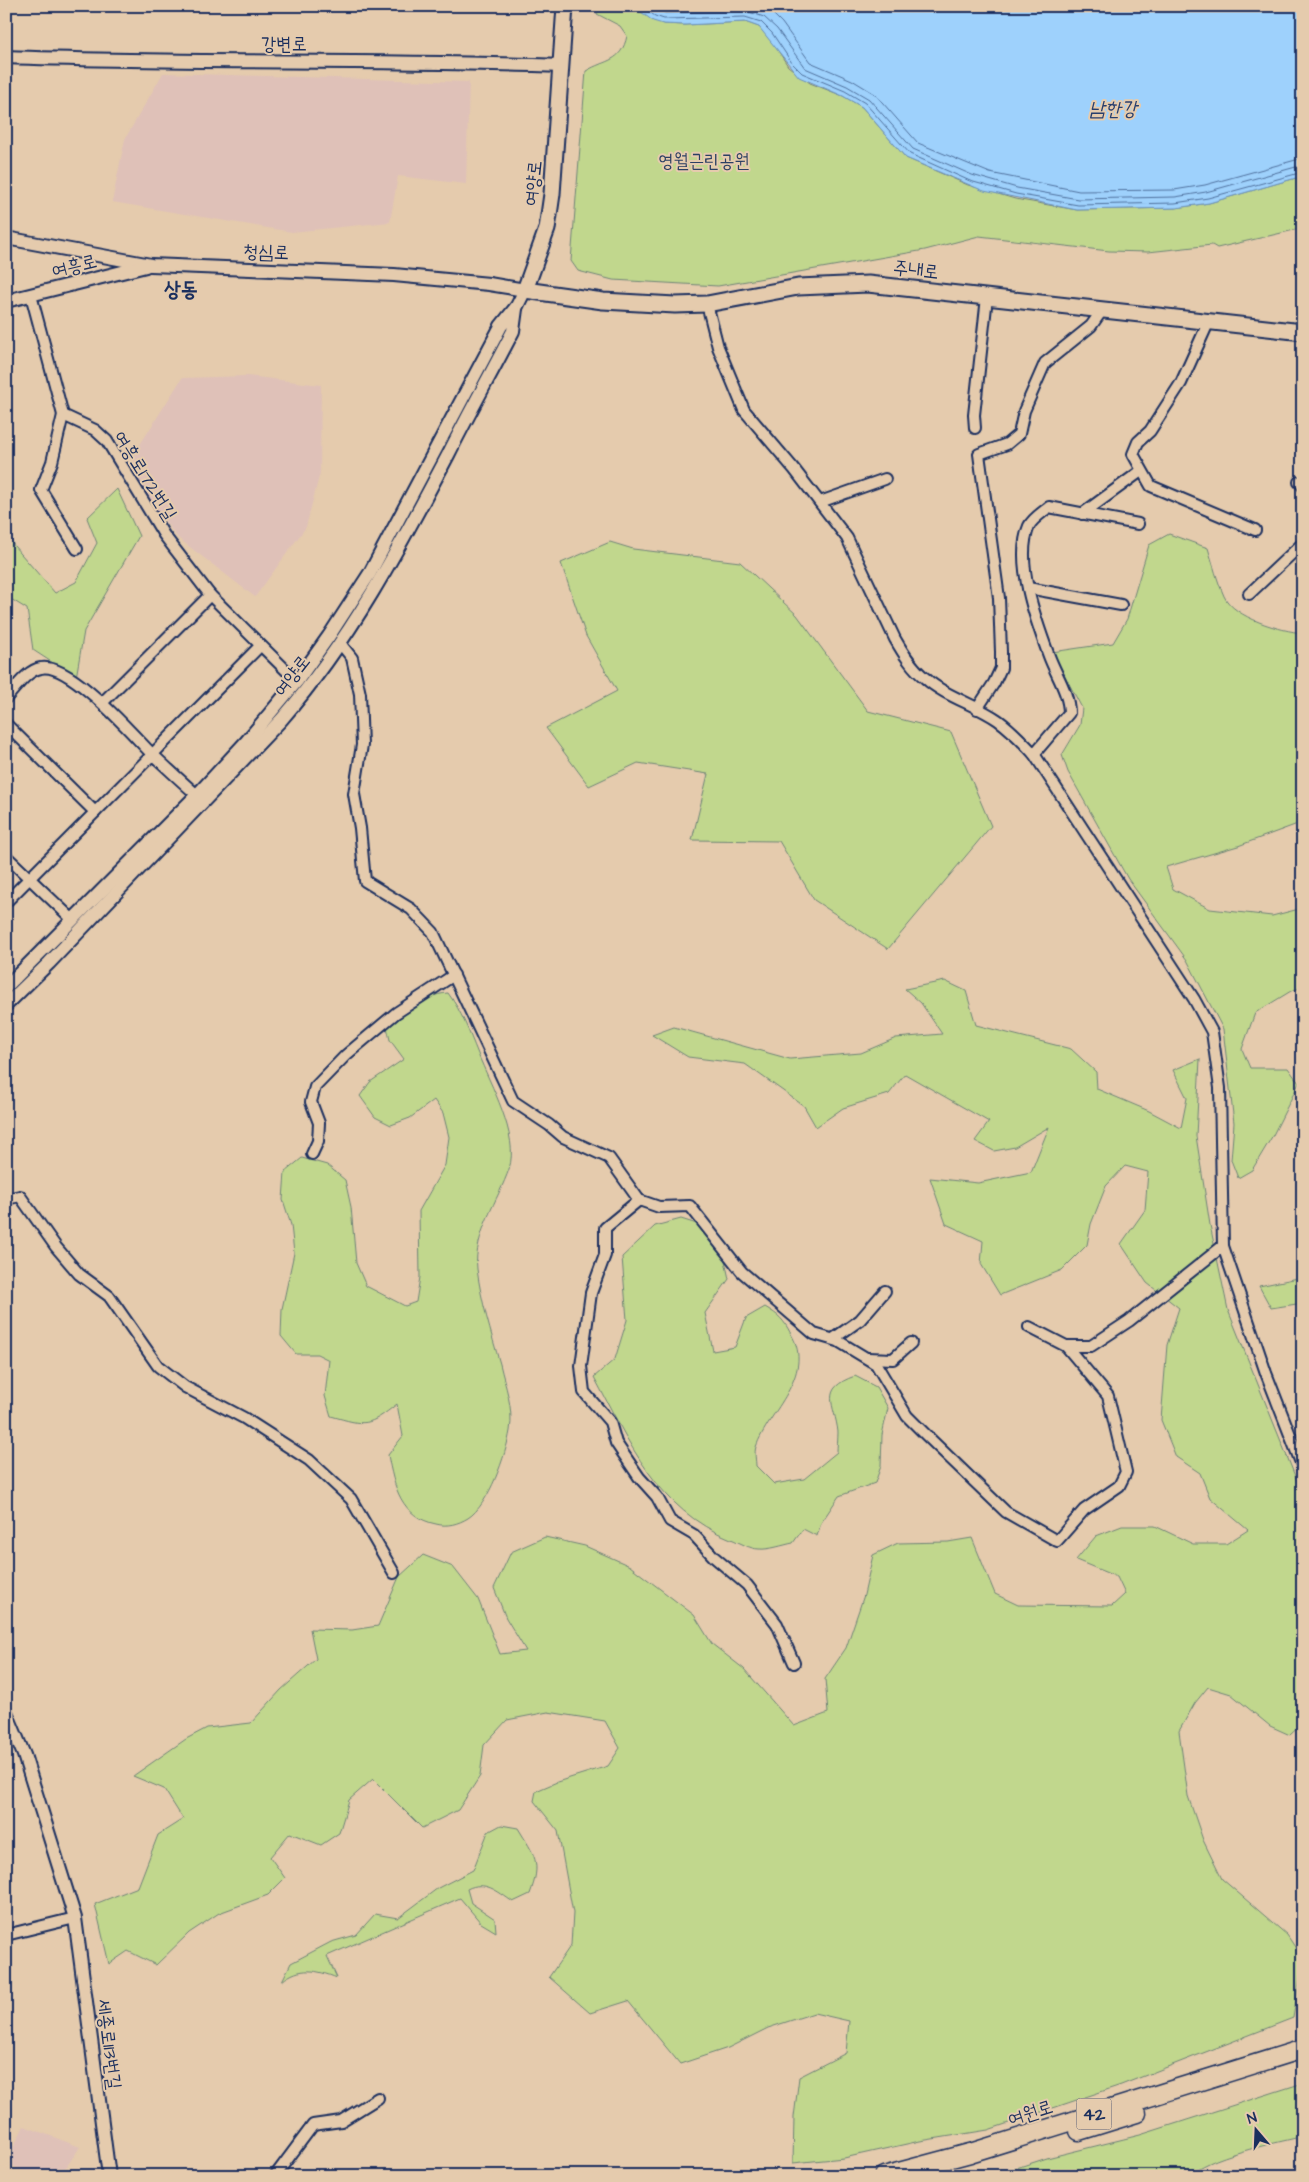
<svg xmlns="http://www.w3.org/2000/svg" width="1309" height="2182" font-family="'Architects Daughter','Poor Story',sans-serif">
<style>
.built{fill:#dfc1b8}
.green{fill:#c1d78d;stroke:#6e8376}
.water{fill:#9ed1fc;stroke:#6a90bd}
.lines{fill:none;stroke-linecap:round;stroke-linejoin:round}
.shore{stroke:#4f709d;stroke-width:1}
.minor-casing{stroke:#1b2f5e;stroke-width:14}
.tertiary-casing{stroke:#1b2f5e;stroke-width:16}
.secondary-casing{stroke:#1b2f5e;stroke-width:19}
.trunk-casing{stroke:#1b2f5e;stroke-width:21}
.minor{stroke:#e5cbad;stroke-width:10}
.tertiary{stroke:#e5cbad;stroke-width:12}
.secondary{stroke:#e5cbad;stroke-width:15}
.trunk{stroke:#e5cbad;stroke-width:18}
.labels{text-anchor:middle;stroke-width:4;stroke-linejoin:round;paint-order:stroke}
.shield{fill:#e5cbad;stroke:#585e76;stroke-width:1}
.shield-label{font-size:18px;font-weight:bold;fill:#1b2f5e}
.street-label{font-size:19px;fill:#1b2f5e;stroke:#e5cbad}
.park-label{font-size:19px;fill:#2c4063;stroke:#e5cbad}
.water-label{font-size:20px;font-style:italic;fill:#283f6e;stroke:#e5cbad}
.quarter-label{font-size:21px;font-weight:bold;fill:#1b2f5e;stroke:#e5cbad}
</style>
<rect width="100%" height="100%" fill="#e5cbad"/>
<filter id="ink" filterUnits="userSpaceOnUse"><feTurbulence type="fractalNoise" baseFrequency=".02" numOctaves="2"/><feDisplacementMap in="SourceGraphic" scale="10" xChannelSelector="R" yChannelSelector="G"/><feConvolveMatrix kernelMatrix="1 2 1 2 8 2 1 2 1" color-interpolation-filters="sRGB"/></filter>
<g filter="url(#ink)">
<g class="built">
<path d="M163,73l306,9 -3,102 -68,-8 -8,46 -98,10 -180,-30 13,-63z"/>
<path d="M247,376l74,9 -1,88 -14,54 -51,70 -77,-59 -32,-41 -8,-14 -7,-24 51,-81z"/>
<path d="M24,2126l56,21 -20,29h-24l-30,-13v-14l8,-3z"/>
</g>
<g class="green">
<path d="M598,6h35l30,18 22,1 60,-3 14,5 9,8 20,31 22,17 33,13 19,11 44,51 62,27 47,14 62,11 99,-2 33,-5 94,-27v52l-86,20 -5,-3 -64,7 -39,-1 -130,-15 -54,14 -207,36 -105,-6 -35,-9 -7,-10 15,-190c20,-12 35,-8 41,-35l-7,-10 -23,-12z"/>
<path d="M117,489l22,47 -55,95 -8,47 -43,-28 -6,-41 -21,-13v-65l8,15 41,47 21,-11 21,-39 -10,-25z"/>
<path d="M1169,534l39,14c5,16 9,33 16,48 10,22 57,35 79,37v189l-65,24 -72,21 7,22 37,20 62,7 31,-8v79l-12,4 -36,22 -13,36 8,19h38l11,15 -26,52 -21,35 -14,8 -7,-18 3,-37 -11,-94 -36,-69 -59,-81 -60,-107 -6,-17 18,-30 2,-17 -30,-56 61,-9 14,-24 22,-74z"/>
<path d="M610,542l23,7 107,13 57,53 71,96 83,21 40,94 -103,123 -74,-49 -35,-59 -87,-1 16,-66 -70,-11 -49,23 -43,-58 71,-37 -31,-55 -25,-73z"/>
<path d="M945,981l21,10 10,34 95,24 25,23 1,17 52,22 32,17 6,-30 -14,-28 27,-11 -4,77 14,89 18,85 75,186v227l-13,12 -20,-9 -39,-32 -23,-7 -13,16 -16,28 9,65 15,44 19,39 65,56 16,24 -10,59 -172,67 -133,45 -68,11 -76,17 -51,5 1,-46 5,-40 47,-24 3,-32 -35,-8 -46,15 -40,20 -48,16 -52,-63 -38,12 -41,-36 22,-32 2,-32 -15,-82 -24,-30 2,-10 21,-9 51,-16 12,-18 -15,-27 -57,-9 -41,8 -23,25 -4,31 -22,34 -36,18 -49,-49 -24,21 -10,33 -18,12 -31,-12 -20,24 15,21 -17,17 -49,18 -30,20 -33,32 -28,-14 -19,13 -14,-60 43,-17 20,-52 25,-16 -19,-30 -31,-13 53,-37 21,-11 44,-5 30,-33 35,-31 -6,-30 42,1 26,-4 21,-49 24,-22 30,12 25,32 22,55 26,-3 -20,-33 -12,-30 17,-36 34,-15 40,9 45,20 64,49 18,29 32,25 50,57 34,-13 -3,-34 21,-31 18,-53 9,-40 25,-12 50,-1 24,-4 23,56 23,11 94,1 13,-12 -8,-17 -41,-17 20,-24 26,-10h33l38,18h33l22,-14 -38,-32 -10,-25 -24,-16 -15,-37 6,-75 12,-37 -32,-25 -26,-39 24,-34 3,-38 -23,-6 -19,20 -15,38 -4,21 -25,25 -62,25 -19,-31 2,-23 -37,-17 -16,-46 48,5 53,-11 18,-45 -34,20 -21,4 -19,-10 14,-19 -84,-48 -16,20 -46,14 -27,19 -12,-21 -59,-42 -57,-7 -36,-22 22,-8 116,32 71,-6 35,-15 46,-4 -21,-31 -16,-14z"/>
<path d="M448,993c14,19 21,39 30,61 12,30 42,82 31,115 -10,30 -36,65 -32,100 4,32 14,64 23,95 5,22 14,44 10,67 -4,23 -21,74 -42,87 -10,6 -21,9 -32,6 -35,-7 -42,-37 -48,-69l15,-19 -6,-32c-29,23 -31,22 -66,12l-6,-20 4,-36 -12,-6h-21l-15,-18 1,-27 12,-56 -3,-28 -8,-25 2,-28 17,-14 25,7 18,15 6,27 5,56 10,23 39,20 11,-4 4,-25 -1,-66 26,-46 4,-28 -6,-24 -9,-13 -24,18 -19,7 -16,-8 -15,-21 10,-14 34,-23 -14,-19 -3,-13c18,-16 35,-32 61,-34z"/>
<path d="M681,1219l19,6 24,31 5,23 -24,34 8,38 22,-4 11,-29 19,-11c15,9 18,12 26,27 25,41 -23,78 -35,113 -2,5 0,14 0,19l18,18 30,-5 33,-27c0,-6 1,-13 1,-20 -3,-28 -20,-43 17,-56l21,11 12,21 -6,27 -1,31 -6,17 -36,13 -18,27 -4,13 -14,-7 -10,14c-10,2 -24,7 -34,6 -9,0 -20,-7 -28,-10 -74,-29 -102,-97 -137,-162l21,-18 12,-39 -5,-63 33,-31z"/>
<path d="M1303,1277v26l-32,5 -12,-22z"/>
<path d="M501,1825l17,3c17,28 24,34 12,66l-17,8c-16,-11 -28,-22 -46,-13l4,14 24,16 1,13 -15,-9 -21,-25 -133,58 10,22c-20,-8 -37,-12 -55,3l9,-18 40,-21 25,-7 19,-21 23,4 40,-30 35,-18 15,-38z"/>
<path d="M1303,2083v51l-3,3c-24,6 -96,20 -110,39h-198l55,-18 93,-23z"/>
</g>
<path class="water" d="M633,6h670v170l-94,27 -33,5 -99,2 -93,-19 -78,-33 -44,-51 -19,-11 -44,-19 -40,-50 -14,-5 -60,3 -22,-1 -10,-3z"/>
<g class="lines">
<g class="shore">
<path d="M641,6l14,10 9,3 81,-2 16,5 11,11 20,30 10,10 43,18 20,12 45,51 60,27 46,13 62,11 97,-2 33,-5 95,-26"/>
<path d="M652,6l13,7 81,-2 18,6 13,12 28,39 42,18 22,13 44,50 59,26 45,13 61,11 97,-2 31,-5 97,-27"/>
<path d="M759,6l12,6 11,11 28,39 42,18 23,14 43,49 72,30 89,18 95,-1 31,-5 98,-27"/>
</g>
<defs>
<g id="minor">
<path d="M31,295l32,120 32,15 12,11 57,94 46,60 87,86"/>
<path d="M707,304l11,43 26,63 50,59 53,69 48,101c8,14 17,29 30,39 21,19 50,26 73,42 14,10 25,22 36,34l160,245 18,33 8,56 3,158 43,127 37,95"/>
<path d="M1209,321l-28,62 -31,48 -12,11 -5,12 18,32 104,44"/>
<path d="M63,415l-11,47 -11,28 36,59"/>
<path d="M975,428l-1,-13 13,-118"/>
<path d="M1299,482l4,4"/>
<path d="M820,502l65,-23"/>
<path d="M1082,514l59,-43"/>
<path d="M1028,588l93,17"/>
<path d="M1249,594l54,-51"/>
<path d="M340,643l12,15 8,36 2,51 -8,49 6,34 5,53 46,28 22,23 80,169 36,24 14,12 46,21 30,42 20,7 31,-1 52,66 72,62 24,7 38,23 31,52 19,19 80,77 51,29 27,-31 35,-24 7,-14 -18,-76 -42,-50 -37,-19"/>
<path d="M6,698c9,-9 21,-28 35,-30 29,-6 90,65 110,85 15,14 30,28 46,42"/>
<path d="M103,702l107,-107"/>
<path d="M977,709l17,-26 7,-15v-16l-2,-54 -20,-144 28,-10 12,-10 5,-23 21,-48 46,-37 12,-17"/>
<path d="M6,724l89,88"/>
<path d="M1034,754l35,-41c0,-20 -13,-38 -20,-57 -13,-35 -35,-95 -20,-130 3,-7 14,-14 20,-19l89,17"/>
<path d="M6,856l67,64"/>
<path d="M6,902l254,-256"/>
<path d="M312,1154l6,-13 1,-18 -8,-21 4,-15 31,-32 50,-42 58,-38"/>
<path d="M6,1199l14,-3 36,51 23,27 30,22 49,70 27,21 59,31 65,42 42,39 43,74"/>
<path d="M639,1200l-34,28v27l-14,38 -10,73 3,26 26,30 6,21 23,34 18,20 13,24 24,14 20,22 33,28 30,39 17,39"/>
<path d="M833,1339l27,-19 25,-29"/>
<path d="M1066,1346h25l38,-25 94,-75"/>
<path d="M868,1358l25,1 18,-16"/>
<path d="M6,1935l69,-17"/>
<path d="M275,2176l38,-51 28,-4 37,-23"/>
</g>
<g id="tertiary">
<path d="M6,57c186,7 371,2 556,9"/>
<path d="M6,238l145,27 243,10 95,9 36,6 -8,16 -16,20 -131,247 -41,63 -32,45 -51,61 -49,53 -191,192"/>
<path d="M6,301l140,-35"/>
<path d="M6,1005l43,-42 232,-243c69,-79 118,-172 167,-265 21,-42 44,-83 65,-124l3,-22"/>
<path d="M6,1712l18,43 51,163 34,258"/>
</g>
<path id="secondary" d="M565,6l-13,188 -5,35 -22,61 78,11 72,4 32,-1 91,-17 70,-3 435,48"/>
<g id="trunk">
<path d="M1079,2131l58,-18"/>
<path d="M884,2176l86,-23 333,-104"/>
</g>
</defs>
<use href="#minor" class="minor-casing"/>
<use href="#tertiary" class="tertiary-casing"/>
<use href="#secondary" class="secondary-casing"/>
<use href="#trunk" class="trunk-casing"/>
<use href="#minor" class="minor"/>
<use href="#tertiary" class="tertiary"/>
<use href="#secondary" class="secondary"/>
<use href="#trunk" class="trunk"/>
</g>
</g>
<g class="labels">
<rect class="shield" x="1076.5" y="2098.5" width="35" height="31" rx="4"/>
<g class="shield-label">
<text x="1094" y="2120">42</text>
</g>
<g class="street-label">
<text x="284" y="50">강변로</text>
<text transform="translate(532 183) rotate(-84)" y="7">여양로</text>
<text transform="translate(266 251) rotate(2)" y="7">청심로</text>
<text transform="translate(74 265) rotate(-14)" y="7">여흥로</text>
<text transform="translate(916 269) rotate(6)" y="7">주내로</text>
<text transform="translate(146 475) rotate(58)" y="7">여흥로172번길</text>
<text transform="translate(291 675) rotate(-52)" y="7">여양로</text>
<text transform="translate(110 2044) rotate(83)" y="7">세종로113번길</text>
<text transform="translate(1030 2112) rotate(-18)" y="7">여원로</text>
</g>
<g class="park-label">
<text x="704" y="167">영월근린공원</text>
</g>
<g class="water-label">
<text x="1113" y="115">남한강</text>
</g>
<g class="quarter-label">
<text x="181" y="296">상동</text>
</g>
</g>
<rect width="1309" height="2182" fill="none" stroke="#e5cbad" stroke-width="25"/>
<rect x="12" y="12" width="1284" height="2157" fill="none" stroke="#1b2f5e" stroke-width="2" filter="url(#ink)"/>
<g transform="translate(1256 2130) rotate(341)" stroke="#e5cbad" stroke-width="4" paint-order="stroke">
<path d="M0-4L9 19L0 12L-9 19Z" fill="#1b2f5e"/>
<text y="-8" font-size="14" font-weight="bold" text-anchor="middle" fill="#1b2f5e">N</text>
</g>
</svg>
